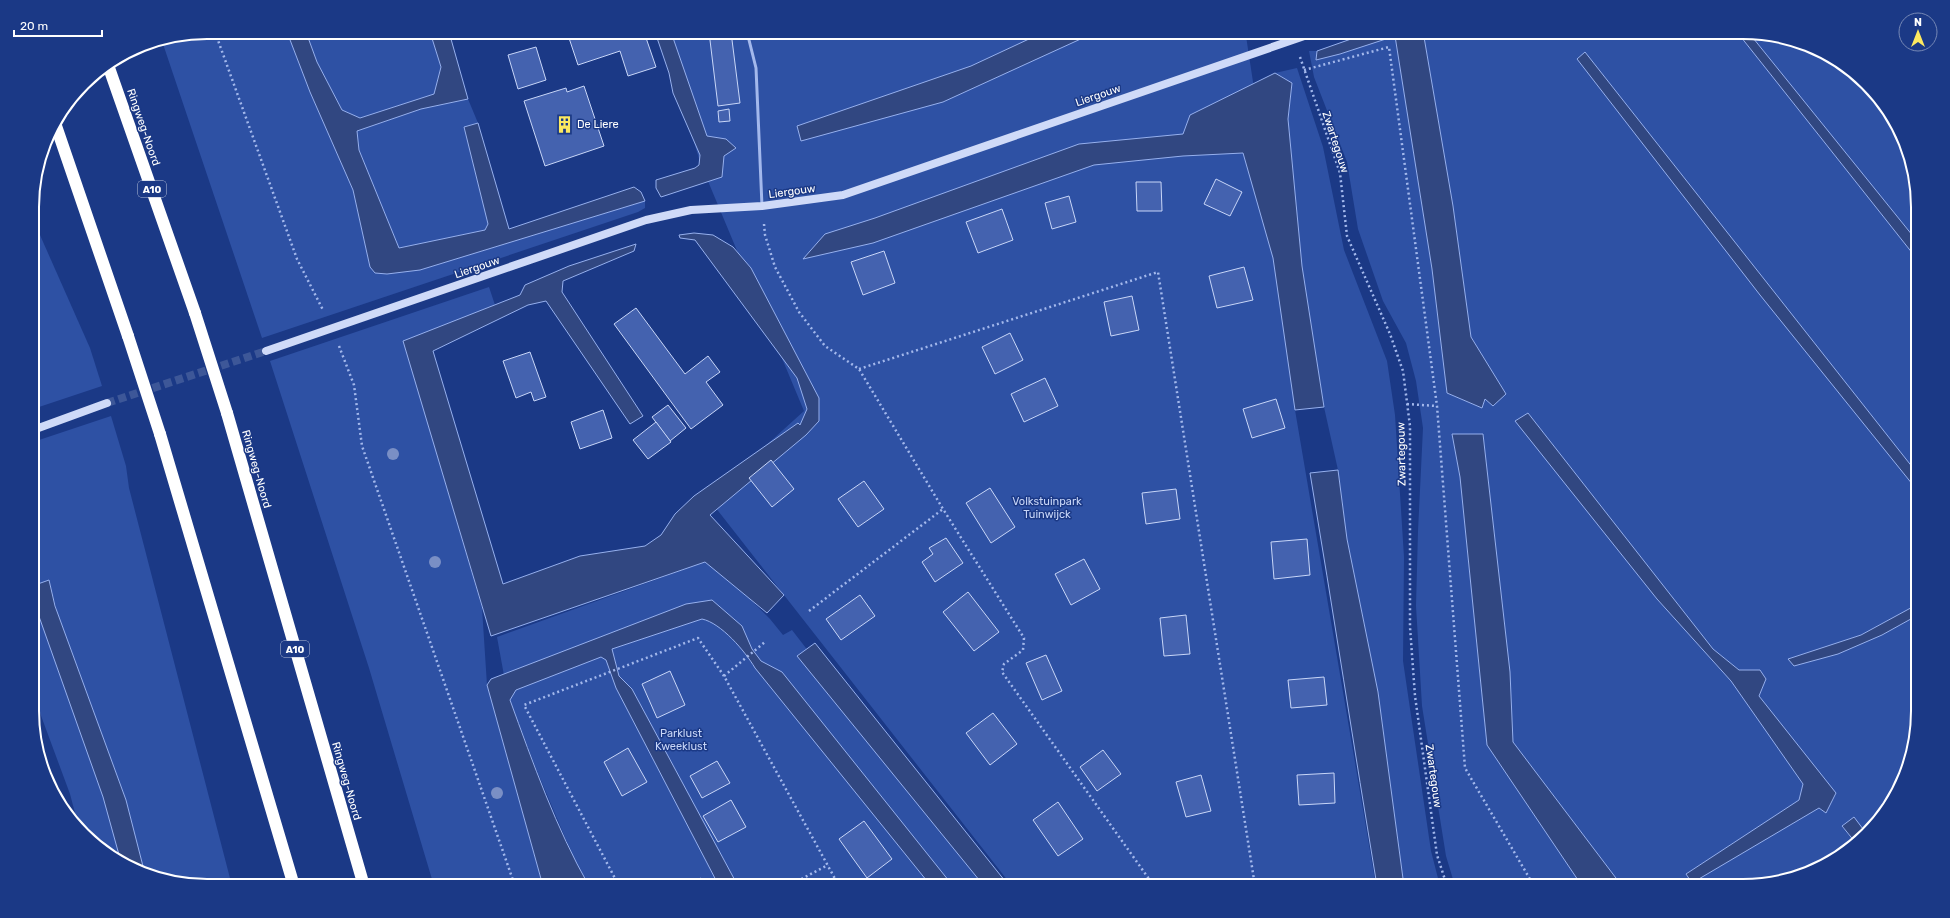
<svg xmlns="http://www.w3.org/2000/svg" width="1950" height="918" font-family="Rubik,sans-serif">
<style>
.green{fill:#2e51a4;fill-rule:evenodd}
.water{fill:#314781;stroke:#96b0ee}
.building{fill:#4462af;stroke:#c8d6f8}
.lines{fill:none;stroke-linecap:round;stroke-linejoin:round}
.secondary-tunnel{stroke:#3d5798;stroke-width:8;stroke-dasharray:8 4;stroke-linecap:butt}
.path{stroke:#a3b8ec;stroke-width:2.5;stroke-dasharray:2 3;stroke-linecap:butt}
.lane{stroke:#a3b8ec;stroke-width:3}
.secondary{stroke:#cfdaf8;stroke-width:8}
.highway{stroke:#fff;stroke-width:12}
.highway-bridge{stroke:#fff;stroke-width:12}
.tree{fill:#7a8fc5}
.labels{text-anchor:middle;stroke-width:3;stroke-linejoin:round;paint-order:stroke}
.shield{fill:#1b3986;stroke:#bbc4db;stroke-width:1}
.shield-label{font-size:10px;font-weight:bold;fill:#fff}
.street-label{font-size:11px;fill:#fff;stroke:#1b3986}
.poi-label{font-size:11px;fill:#fff;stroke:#1b3986;text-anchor:start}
.park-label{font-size:11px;fill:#c8d6f8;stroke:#1b3986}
.rim{fill:none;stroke:#fff;stroke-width:2}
</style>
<rect width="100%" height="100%" fill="#1b3986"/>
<g class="green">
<path d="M207,32h80l23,60 43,98 17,77 50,3 225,-69v7l-7,4 -376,126 -100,-297z"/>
<path d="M306,32h124l11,35 -7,27 -74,24 -18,-8 -25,-48z"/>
<path d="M661,32h595l-10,4 11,72 38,302 81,476h-364l-304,-388 96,-87 -104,-249z"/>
<path d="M1431,32h306l180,227v214l-332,-421 332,438 1,114 -57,31 -73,24 94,-24 36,-20v96l-13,67 -23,40 -16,15 -12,-15 -12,9 13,15c-15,14 -37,29 -57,35 -52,15 -121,9 -176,9l-109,-144 -3,-70 -27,-238h-31l8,43 27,268 95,141h-127l-9,-30 -24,-150 -6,-100 2,-75 5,-103 -7,-47 -10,-38 -23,-42 -25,-72 -11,-67 -33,-85 -5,-26h8l-1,9 24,-6 55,-19 37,234 15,124 35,15 3,-9 21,-5 -35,-57 -18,-131 -29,-169zM1528,413l185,236 26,21 27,9 -7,17 77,98 -10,18 -7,-4 -126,74 -7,-8 113,-74 4,-16 -72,-103 -74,-82z"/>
<path d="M1749,33l61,12 40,23 32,33 23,39 12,44v57z"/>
<path d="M1297,68l26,79 21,103 43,111 8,54 9,142 -1,104 28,190 9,35h-36l-26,-194 -31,-153 -9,-69 -14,-63 -22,-141 -14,-147 4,-36 -17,-10z"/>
<path d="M468,99l10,24 -14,4 24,97 -3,6 -86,18 -40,-98 -2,-19 64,-22z"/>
<path d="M32,217l58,131 12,38 -69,23z"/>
<path d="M489,287l6,18 -91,36 78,267 5,77 56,201h-109l-65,-218 -99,-307z"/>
<path d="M111,416l15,50 3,22 103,398h-25l-62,-12 -19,-74 -71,-194 -6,-26 72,282 -21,-12 -21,-22 -9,-34 -37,-100v-252z"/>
<path d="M712,561l58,58 13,16 9,-5 198,256h-401l-14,-25 -38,-90 -30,-79 -10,-55 208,-75z"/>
</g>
<g class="water">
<path d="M287,32h19l11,30 25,48 18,8 74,-24 7,-27 -11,-35h19l19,67 -47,10 -64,22 2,19 40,98 86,-18 3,-6 -24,-97 14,-4 31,106 125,-42 7,5 4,9 -225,69 -33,4 -12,-1 -5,-6 -17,-77 -43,-98z"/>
<path d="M655,32h16l36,104 19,3 10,9 -12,8 -2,21 -61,20 -5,-9v-8l39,-12 4,-3 1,-10 -27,-62 -4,-20z"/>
<path d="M1044,32h52l-153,70 -142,39 -4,-15 174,-60z"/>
<path d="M1371,32h60l-7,5 29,169 18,131 35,57 -13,12 -8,-7 -3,9 -35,-15 -15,-124 -37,-233 -55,18 -24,6 1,-9z"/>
<path d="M1737,32l12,1 168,208v18z"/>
<path d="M1585,52l332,421v17l-157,-195 -183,-236z"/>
<path d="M1275,73l17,10 -4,36 14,147 22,141 -29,3 -22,-152 -30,-105 -60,3 -89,9 -221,78 -70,16 22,-25 50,-16 204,-74 104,-10 7,-19z"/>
<path d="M694,233l19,2 20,12 18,21 68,130v23l-13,14 -96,80 74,80 -17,18 -62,-51 -214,74 -88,-295 117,-46 5,-10 44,-19 67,-22 -2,7 -71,30 -1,11 81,124 -13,8 -84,-123 -18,4 -95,46 70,233 77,-28 65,-10 16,-11 14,-21 19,-18 104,-73 2,2 7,-16 -10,-31 -102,-138 -15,-2 -1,-3z"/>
<path d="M1528,413l185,236 26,21h21l6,9 -7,17 77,97 -10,20 -7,-5 -127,75 -6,-9 113,-74 4,-16 -72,-103 -74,-82 -142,-178z"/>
<path d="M1452,434h31l27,238 3,70 109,144h-40l-95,-141 -27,-268z"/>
<path d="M1338,470l9,69 31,153 26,194h-27c-23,-138 -44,-276 -67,-413z"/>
<path d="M49,580l6,26 71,194 19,74 -5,-1 -19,-11 -18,-65 -67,-189 -1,-23z"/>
<path d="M712,600l30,26 10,23 9,12 21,11 171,214h-22l-176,-218c-10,-17 -34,-45 -53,-49l-90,30 7,27 13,13 106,197h-19l-103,-198 -10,-28 -5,-3 -85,33 -6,10c23,63 46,128 79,186h-46l-56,-201 4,-6 195,-75z"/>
<path d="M1918,604v11l-36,20 -44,19 -44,12 -6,-7 73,-24z"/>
<path d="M815,643l194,243h-25l-187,-230z"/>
<path d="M1854,817l12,16 -11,9 -13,-16z"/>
</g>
<g class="building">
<path d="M567,32h77l12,35 -28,9 -8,-25 -42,14z"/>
<path d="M709,32h22l9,71 -22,3z"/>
<path d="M536,47l10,33 -28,9 -10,-34z"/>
<path d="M584,86l20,60 -59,20 -21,-65 42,-13 1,4z"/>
<path d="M729,109l1,12 -11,1 -1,-11z"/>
<path d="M1216,179l26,13 -12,24 -26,-12z"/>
<path d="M1136,182h25l1,29h-25z"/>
<path d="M1069,196l7,26 -24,7 -7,-26z"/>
<path d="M1002,209l11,31 -35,13 -12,-31z"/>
<path d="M884,251l11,32 -32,12 -12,-33z"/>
<path d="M1244,267l9,33 -36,8 -8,-32z"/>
<path d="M1132,296l7,34 -28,6 -7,-34z"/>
<path d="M636,308l49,66 23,-18 12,16 -14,10 17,23 -32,24 -77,-105z"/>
<path d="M1010,333l13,27 -28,14 -13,-27z"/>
<path d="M530,352l16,45 -12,4 -3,-9 -15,6 -13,-37z"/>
<path d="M1045,378l13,28 -34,16 -13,-28z"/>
<path d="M1276,399l9,29 -33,10 -9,-29z"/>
<path d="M668,405l18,23 -16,13 -18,-24z"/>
<path d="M603,410l9,28 -32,11 -9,-27z"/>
<path d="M656,422l15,20 -23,17 -15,-19z"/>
<path d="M771,460l23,29 -22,18 -23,-29z"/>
<path d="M864,481l20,28 -26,18 -20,-28z"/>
<path d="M990,488l25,39 -24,16 -25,-40z"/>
<path d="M1176,489l4,30 -34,5 -4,-31z"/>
<path d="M946,538l17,25 -28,19 -13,-20 11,-8 -4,-6z"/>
<path d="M1307,539l3,36 -36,4 -3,-37z"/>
<path d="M1084,559l16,30 -29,16 -16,-31z"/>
<path d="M968,592l31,40 -25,19 -31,-39z"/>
<path d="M860,595l15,21 -34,24 -15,-21z"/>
<path d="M1186,615l4,39 -26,2 -4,-38z"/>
<path d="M1046,655l16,36 -20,9 -16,-37z"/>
<path d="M670,671l15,34 -28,13 -15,-34z"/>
<path d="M1324,677l3,28 -36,3 -3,-28z"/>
<path d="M993,713l24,31 -27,21 -24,-32z"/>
<path d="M628,748l19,34 -25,14 -18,-34z"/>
<path d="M1103,750l18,24 -24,17 -17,-24z"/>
<path d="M717,761l13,22 -28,15 -12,-22z"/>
<path d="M1334,773l1,30 -36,2 -2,-30z"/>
<path d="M1201,775l10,36 -25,6 -10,-35z"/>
<path d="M731,800l15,27 -28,15 -15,-26z"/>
<path d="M1058,802l25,37 -25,17 -25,-36z"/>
<path d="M864,821l28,38 -25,19 -28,-39z"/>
<path d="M701,878l4,8h-17z"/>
</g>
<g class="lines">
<path class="secondary-tunnel" d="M107,403l159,-52"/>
<g class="path">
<path d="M215,32l82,227 26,51"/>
<path d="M1300,57l40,116 7,63 43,98 13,37 7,55v201l5,69 22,159 10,31"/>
<path d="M1304,70l85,-23 48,359 28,362 69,118"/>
<path d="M764,224l1,11 10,32 24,45 26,34 34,23 84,140 81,129 -1,12 -19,14 -2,8 152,214"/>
<path d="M339,346l15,39 8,61 153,440"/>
<path d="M859,369l299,-97 97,614"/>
<path d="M1407,404l30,2"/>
<path d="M809,611l134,-102"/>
<path d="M724,676l41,-34"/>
<path d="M619,886l-95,-181 174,-67 26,38 115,210"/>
<path d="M788,886l40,-21"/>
</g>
<path class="lane" d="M747,32l9,36 6,138"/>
<g class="secondary">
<path d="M266,351l380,-131 45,-10 71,-4 81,-11 473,-163"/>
<path d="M33,430l74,-27"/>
</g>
<g class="highway">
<path d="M108,65l87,248"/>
<path d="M55,123l73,213"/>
<path d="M227,413l137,473"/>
<path d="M160,434l134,452"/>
</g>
<g class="highway-bridge">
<path d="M195,313l32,100"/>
<path d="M128,336l32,98"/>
</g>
</g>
<g class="tree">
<circle cx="393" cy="454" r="6"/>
<circle cx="435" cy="562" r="6"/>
<circle cx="497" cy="793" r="6"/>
</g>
<defs>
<symbol id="building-bare" viewBox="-9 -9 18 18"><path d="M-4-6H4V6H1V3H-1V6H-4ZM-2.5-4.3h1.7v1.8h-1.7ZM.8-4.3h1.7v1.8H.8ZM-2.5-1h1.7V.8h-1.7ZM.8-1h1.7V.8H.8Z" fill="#fde960" stroke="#1b3986" stroke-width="2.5" paint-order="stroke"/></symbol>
</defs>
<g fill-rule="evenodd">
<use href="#building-bare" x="552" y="112" width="25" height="25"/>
</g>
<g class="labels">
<g class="shield">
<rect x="138" y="181" width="28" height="16" rx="3"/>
<rect x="281" y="641" width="28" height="16" rx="3"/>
</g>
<g class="shield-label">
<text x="152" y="193">A10</text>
<text x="295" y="653">A10</text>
</g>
<g class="street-label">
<text transform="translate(1098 95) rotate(-19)" y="4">Liergouw</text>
<text transform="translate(144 127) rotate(71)" y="4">Ringweg-Noord</text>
<text transform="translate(1336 142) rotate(72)" y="4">Zwartegouw</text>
<text transform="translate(792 191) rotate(-8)" y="4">Liergouw</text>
<text transform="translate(477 267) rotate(-19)" y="4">Liergouw</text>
<text transform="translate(1401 454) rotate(-91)" y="4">Zwartegouw</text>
<text transform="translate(257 469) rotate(74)" y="4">Ringweg-Noord</text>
<text transform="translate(1434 776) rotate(82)" y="4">Zwartegouw</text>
<text transform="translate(347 781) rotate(74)" y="4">Ringweg-Noord</text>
</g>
<g class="poi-label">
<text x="577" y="128">De Liere</text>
</g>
<g class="park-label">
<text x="1047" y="505">Volkstuinpark<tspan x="1047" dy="13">Tuinwijck</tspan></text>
<text x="681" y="737">Parklust<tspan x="681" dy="13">Kweeklust</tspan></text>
</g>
</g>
<path d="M0 0H1950V918H0ZM207 39H1743A168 168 0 0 1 1911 207V711A168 168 0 0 1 1743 879H207A168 168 0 0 1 39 711V207A168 168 0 0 1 207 39Z" fill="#1b3986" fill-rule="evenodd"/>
<path class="rim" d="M207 39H1743A168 168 0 0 1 1911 207V711A168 168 0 0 1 1743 879H207A168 168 0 0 1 39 711V207A168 168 0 0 1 207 39Z"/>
<g transform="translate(1918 32)"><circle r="19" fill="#1b3986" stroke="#7688b6"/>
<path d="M0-3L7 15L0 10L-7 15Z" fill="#fde960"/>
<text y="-6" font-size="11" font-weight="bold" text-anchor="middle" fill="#ffffff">N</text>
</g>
<path d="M14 30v6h88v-6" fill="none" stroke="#ffffff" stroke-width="2"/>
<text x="20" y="30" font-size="12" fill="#ffffff" stroke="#1b3986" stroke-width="3" paint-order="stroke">20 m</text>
</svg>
